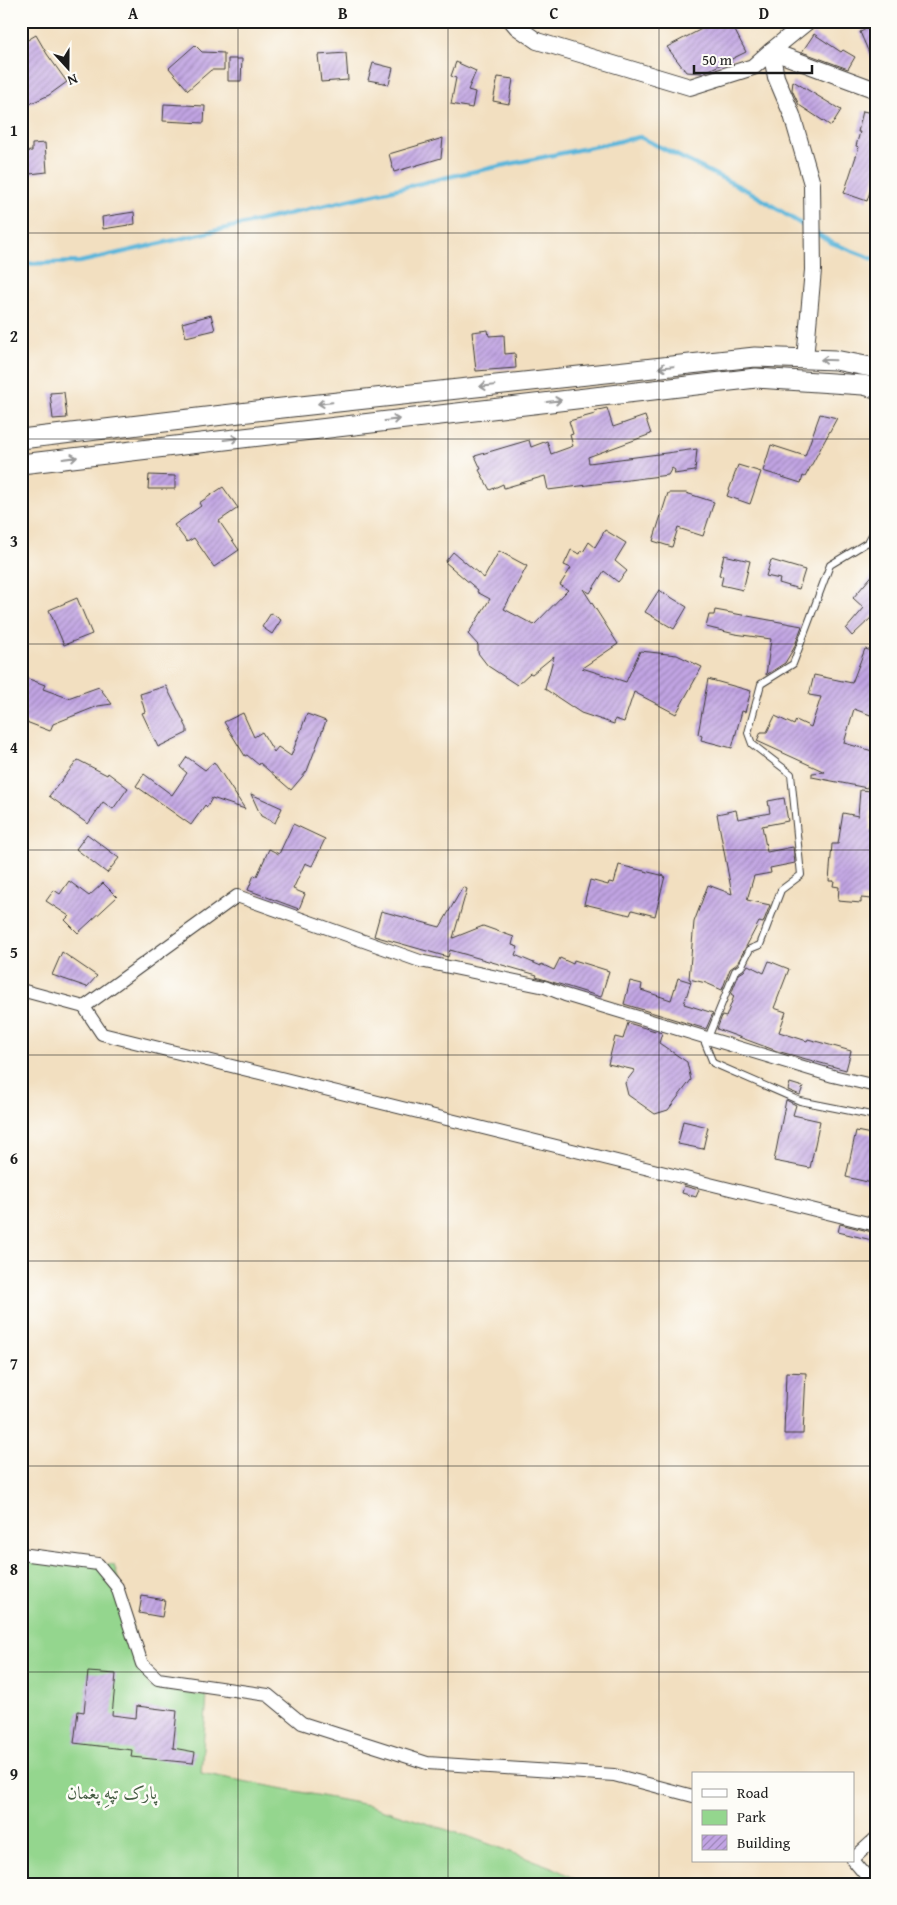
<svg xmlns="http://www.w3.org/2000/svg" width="897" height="1905" font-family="'Gentium Book Plus',Amiri,serif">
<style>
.green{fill:#94d68e;stroke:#587955}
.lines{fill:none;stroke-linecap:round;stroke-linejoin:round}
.stream{stroke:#5cb6da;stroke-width:4.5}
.building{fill:url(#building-hatch)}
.service-casing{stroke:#3c3935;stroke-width:8}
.minor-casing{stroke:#3c3935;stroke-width:14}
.tertiary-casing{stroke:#3c3935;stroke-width:18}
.secondary-casing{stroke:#3c3935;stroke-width:21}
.service{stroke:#fff;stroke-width:6}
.minor{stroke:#fff;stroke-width:12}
.tertiary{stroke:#fff;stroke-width:16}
.secondary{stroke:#fff;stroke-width:19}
.oneway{stroke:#999}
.grid{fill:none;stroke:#1c1c1c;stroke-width:1;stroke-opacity:0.55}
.labels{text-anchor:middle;stroke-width:5;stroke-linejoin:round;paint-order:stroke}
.park-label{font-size:18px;fill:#465d44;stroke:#fdfcf7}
.neatline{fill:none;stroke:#1c1c1c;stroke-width:2}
.grid-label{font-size:16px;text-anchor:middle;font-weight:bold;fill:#1c1c1c}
</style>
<defs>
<pattern id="building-hatch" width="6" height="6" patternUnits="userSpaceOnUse" patternTransform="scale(1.25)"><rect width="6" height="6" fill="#c1a4e3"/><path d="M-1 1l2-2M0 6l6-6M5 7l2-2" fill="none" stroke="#9c85b7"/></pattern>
</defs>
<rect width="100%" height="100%" fill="#fdfcf7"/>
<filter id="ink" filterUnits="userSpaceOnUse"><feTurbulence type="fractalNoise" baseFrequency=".02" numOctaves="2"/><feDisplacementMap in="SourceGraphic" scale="10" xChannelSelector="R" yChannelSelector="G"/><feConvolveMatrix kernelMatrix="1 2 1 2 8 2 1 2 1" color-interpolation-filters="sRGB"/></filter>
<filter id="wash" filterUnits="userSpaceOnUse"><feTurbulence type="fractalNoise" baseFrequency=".0096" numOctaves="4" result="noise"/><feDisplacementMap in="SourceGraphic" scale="20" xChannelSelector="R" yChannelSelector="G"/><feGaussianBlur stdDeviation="1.12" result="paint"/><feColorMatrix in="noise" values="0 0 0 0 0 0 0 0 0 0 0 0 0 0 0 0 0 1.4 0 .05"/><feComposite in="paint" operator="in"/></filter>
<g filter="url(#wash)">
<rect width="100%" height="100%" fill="#f2dfc0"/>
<path class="green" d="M21,1556l93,9 36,123 57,8 -6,77 167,32 102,32 84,31 30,16h-563z"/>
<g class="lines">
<g class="stream">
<path d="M816,233l16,10 44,17"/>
<path d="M21,264l59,-2 377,-87 183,-38 112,56 57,36"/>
</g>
</g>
<g id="blocks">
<g class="building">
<path d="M717,21h13l16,31 -43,21 -17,-1 -19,-25z"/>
<path d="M876,25v44l-16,-37z"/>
<path d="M814,34l27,18 2,-2 12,7 -7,12 -46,-17z"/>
<path d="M36,35l11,19 20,28 -18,13 -28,13v-14l7,-4 -7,-9v-37z"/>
<path d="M195,45l7,7 22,1v17h-13l-23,20 -19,-22z"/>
<path d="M346,53l2,27 -27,2 -3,-27z"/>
<path d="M228,59h14l-1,22h-13z"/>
<path d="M456,62l20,9 -8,19 7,2 -3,16 -21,-4 5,-26 -5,-2z"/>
<path d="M373,63l20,5 -4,16 -21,-4z"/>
<path d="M498,77l15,2 -4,25 -16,-3z"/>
<path d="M793,81l48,29 -10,16 -32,-21 -7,-15z"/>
<path d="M164,104l41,2 -1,17 -41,-2z"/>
<path d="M863,111l13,3v59l-9,28 -23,-8 15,-46 -3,-1 4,-14h-2z"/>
<path d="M443,138l-2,20 -47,14 -5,-18z"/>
<path d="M45,143l2,29 -26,3v-23l11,-1v-7z"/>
<path d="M134,212l1,12 -32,5 -1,-12z"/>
<path d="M211,315l4,15 -29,7 -4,-14z"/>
<path d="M488,330l1,6 15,-1 1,19 10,-1 1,15 -40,3 -4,-39z"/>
<path d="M64,392l3,26 -14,1 -3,-26z"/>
<path d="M607,408l6,19 32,-11 6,18 -63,23 1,6 108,-14 -2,22 -21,3 1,-4 -3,-2 -4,7 -120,15 -3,-14 -41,12 -1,-4 -13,6 -11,-20 2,-1 -6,-13 54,-16 2,7 16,-6 4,13 22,-8 -3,-11 3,-1 -4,-13 26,-7 -1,-3z"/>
<path d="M820,414l17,4 -32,59 -2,-1 -2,7 -38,-12 8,-26 34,11z"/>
<path d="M738,465l23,7 -11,32 -23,-8z"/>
<path d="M149,475l26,1v13h-27z"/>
<path d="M223,487l15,21 -19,13 20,29 -25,17 -20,-29 -7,4 -13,-17 27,-19 -2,-3z"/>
<path d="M668,493h18l28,9 -11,34 -25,-8 -6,19 -19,-6z"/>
<path d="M605,530l21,13 -11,18 12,10 -9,11 -14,-11 -14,22 -7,-4 35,55 -36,24 44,14 14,-31 37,4 25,12 -26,47 -42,-22 -10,30 -9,-3 -1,5 -33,-11 -36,-24 9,-33 -22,18 -2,-1 -13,12 -29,-19 -10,-13v-8l-10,-11 22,-35 -13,-7 1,-2 -33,-28 8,-10 31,26 15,-27 28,15 -23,43 30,16 34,-35 -8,-5 11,-17 -7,-3 7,-15 9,4 1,-3 2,1 6,-10 6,5z"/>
<path d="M724,555l26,6 -7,29 -22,-5 2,-9 -4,-1z"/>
<path d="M771,560l34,10 -6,19 -20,-6 1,-4 -14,-3z"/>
<path d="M876,571v47l-3,-2 -21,20 -6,-7 18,-21 -11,-10z"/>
<path d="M659,590l28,17 -13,22 -29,-17z"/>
<path d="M77,598l15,36 -28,11 -15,-35z"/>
<path d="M715,610l87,16 -8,22 -9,15 -19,12 5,-36 -36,-5 -29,-7 3,-12h5z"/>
<path d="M271,613l10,7 -9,14 -10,-7z"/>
<path d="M865,649l11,3v65l-22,-8 -10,34 32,9v13l-9,23 -55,-11v-4l13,-1 -68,-31 4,-9h6l8,-16 19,9 2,-5 15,7 10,-30 -12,-2 5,-20 38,8z"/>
<path d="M21,676l24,9 -2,4 25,9 31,-11 13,17 -14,2 -45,18 -3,7 -29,-11z"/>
<path d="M708,679l43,12 -6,21 -3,-1 -10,37 -31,-8 1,-4 -4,-2z"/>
<path d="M166,686l21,42v5l-29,14 -16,-34 3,-1 -5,-18z"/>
<path d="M243,713l11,24 8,-5 12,20 4,-5 13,9 16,-42 19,7 -19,50 -16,19 -31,-27 -1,2 -12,-10 -2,1 -21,-34z"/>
<path d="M187,757l18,13 9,-8 31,47 -33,-11 -5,9 -2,-2 -14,20 -55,-39 8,-12 28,21 15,-22 -7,-6z"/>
<path d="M78,760l29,15 1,-2 20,15 -15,21 -10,-7 -15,22 -39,-28z"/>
<path d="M860,790l12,1 -3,39h7v28l-4,41 -11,-1v5l-23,-2 1,-14 -6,-1 1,-5h-5l3,-37h6l5,-31 15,3z"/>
<path d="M251,794l31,14 -7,15 -14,-7z"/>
<path d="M784,798l4,23 -26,5 5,26 26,-5 2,16 -25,5 1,5 -17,3 -7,24 23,5 -7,18 -4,-1 -22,42 -7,5 -8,21 -16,-7 -17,-4 5,-57 14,-37 24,9 -15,-80 19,-4 2,9 32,-6 -2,-12z"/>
<path d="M293,824l32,15 -13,27 -7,-3 -12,26 12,5 -6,15 -51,-19 6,-15 3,1 12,-27 10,5z"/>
<path d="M87,834l32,24 -12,15 -31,-24z"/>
<path d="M619,865l46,11 -10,40 -23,-6 -2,5 -46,-11 6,-24 18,5 1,-3 5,1z"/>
<path d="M69,881l20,15 14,-13 14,14 -39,36 -13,-13 4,-4 -23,-15 8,-11 6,4z"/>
<path d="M463,887l4,2 -14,49 30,-12 31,11 -2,8 6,2 -3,8 26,11v-2l13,6 6,-12 13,6 1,-4 35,11 -8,26 -65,-20 1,-2 -87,-25 -2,7 -74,-21 7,-25 59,16z"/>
<path d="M62,952l35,24 -10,11 -35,-12z"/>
<path d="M769,961l20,8 -15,39 12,4 -7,20 28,9 1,-2 43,12 -5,19 -69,-19 -60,-22 5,-13 4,1 8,-21 -3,-2 8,-20 5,-3 4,-6 16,8z"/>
<path d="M678,978l13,4 -7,22 29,9 -7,16 -82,-25 6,-23 12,3 -1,6 30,10z"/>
<path d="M628,1023l34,10 -3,10 28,19 4,18 -23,30 -13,4 -27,-19 -3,-12 10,-13 -27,-6 7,-27 8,2z"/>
<path d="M790,1083l13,4 -3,8 -12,-5z"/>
<path d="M786,1100l10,5 -3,10 27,6 -10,47 -36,-7z"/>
<path d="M683,1121l25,6 -5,22 -25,-5z"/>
<path d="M856,1131l20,4v49l-30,-7z"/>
<path d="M684,1186l15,4 -3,7 -14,-4z"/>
<path d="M840,1224l36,9v8l-38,-9z"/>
<path d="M786,1372l20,1 -3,61h-19z"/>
<path d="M142,1596l23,4 -3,17 -23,-4z"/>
<path d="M88,1672l28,2 -4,41 24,3 1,-12 40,5 -4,37 22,4 -2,11 -62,-6 1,-7 -58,-7 4,-32 6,1z"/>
</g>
</g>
</g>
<g filter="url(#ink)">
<use href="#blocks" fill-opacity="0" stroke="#3c3935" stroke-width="1"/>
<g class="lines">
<defs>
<g id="service">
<path d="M703,1038l10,25 87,38 76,15"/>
<path d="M708,1038l27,-67 6,-4 9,-18 10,-4 21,-55 20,-15 -10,-101 -39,-30 -4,-11 13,-49 32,-20 37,-99 38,-23 8,-14"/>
</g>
<g id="minor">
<path d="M21,990l63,17 153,-111 183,65 125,26 20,8 268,81 43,10"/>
<path d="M84,1007l18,27 774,191"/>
<path d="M21,1554l77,10 19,23 25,77 16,15 110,16 34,28 125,40 187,12 79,21"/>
<path d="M853,1859l23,-21"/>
<path d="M853,1860l20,24"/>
</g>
<g id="tertiary">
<path d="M512,21l5,6 20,14 153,46 63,-20 18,-16 5,26 16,38 20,69 1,86 -8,89"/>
<path d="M808,21l-37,30 105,39"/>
</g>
<g id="secondary">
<path d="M21,439l252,-30 482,-52 80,3 41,8"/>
<path d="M21,464l735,-86 107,7 13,3"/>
</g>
</defs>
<use href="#service" class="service-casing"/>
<use href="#minor" class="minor-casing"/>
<use href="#tertiary" class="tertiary-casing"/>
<use href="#secondary" class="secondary-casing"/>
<use href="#service" class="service"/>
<use href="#minor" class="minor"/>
<use href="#tertiary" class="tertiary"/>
<use href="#secondary" class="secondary"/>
</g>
<defs><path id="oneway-shaft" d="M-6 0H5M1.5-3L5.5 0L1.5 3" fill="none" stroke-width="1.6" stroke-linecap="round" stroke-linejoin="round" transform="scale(1.25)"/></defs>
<g class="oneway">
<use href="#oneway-shaft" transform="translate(828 360) rotate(-178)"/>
<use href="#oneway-shaft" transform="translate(666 367) rotate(174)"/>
<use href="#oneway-shaft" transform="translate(487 386) rotate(174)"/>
<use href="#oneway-shaft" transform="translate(554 401) rotate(-7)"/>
<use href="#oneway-shaft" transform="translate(325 403) rotate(174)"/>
<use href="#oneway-shaft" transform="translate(392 420) rotate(-7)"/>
<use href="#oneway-shaft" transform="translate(231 439) rotate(-7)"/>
<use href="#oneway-shaft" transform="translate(70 458) rotate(-7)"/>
</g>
</g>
<path class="grid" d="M238,21v1863M448,21v1863M659,21v1863M21,233h855M21,439h855M21,644h855M21,850h855M21,1055h855M21,1261h855M21,1466h855M21,1672h855"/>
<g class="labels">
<g class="park-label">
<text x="112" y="1799">پارک تپهِ پغمان</text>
</g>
</g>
<rect width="897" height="1905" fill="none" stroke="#fdfcf7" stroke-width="55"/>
<rect x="692" y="1772" width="162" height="90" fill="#fdfcf7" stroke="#a3a29f"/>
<rect x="702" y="1789" width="25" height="8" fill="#ffffff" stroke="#a3a29f"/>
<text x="737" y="1798" font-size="15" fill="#1c1c1c">Road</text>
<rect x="702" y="1810" width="25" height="15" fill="#94d68e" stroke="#a3a29f"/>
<text x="737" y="1822" font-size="15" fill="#1c1c1c">Park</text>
<rect x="702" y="1835" width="25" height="15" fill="url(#building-hatch)" stroke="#a3a29f"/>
<text x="737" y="1848" font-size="15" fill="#1c1c1c">Building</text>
<g transform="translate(68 68) rotate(159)" stroke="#fdfcf7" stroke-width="4" paint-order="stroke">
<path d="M0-4L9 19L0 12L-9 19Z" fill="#1c1c1c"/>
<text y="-8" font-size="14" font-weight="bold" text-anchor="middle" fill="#1c1c1c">N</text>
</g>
<path d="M694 65v8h118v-8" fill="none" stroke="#1c1c1c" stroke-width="2.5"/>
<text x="702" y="65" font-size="15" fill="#1c1c1c" stroke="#fdfcf7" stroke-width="4" paint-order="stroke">50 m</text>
<rect x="28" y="28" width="842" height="1850" class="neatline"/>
<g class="grid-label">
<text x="133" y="19">A</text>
<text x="343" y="19">B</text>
<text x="554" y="19">C</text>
<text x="764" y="19">D</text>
<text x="14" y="136">1</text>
<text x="14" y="342">2</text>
<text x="14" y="547">3</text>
<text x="14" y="753">4</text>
<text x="14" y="958">5</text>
<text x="14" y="1164">6</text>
<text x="14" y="1369">7</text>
<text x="14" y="1575">8</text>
<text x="14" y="1780">9</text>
</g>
</svg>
